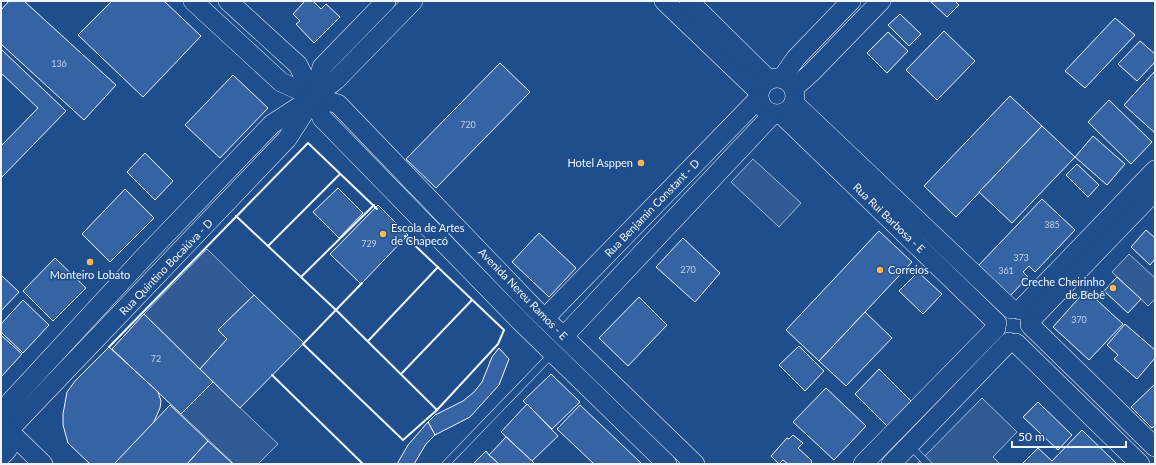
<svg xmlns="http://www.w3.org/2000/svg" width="1156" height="465" font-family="Lato,sans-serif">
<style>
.built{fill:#305b95;stroke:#a8bbd7}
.building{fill:#3563a3;stroke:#f2f6ff}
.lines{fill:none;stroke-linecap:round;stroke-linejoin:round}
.lane-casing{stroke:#f2f6ff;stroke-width:8}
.secondary-casing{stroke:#f2f6ff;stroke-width:20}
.lane{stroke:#1f4e8c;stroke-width:7}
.secondary{stroke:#1f4e8c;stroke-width:19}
.wall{stroke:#f2f6ff;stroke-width:2}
.poi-dot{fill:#ffb74d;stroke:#1f4e8c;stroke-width:1.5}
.labels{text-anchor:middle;stroke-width:3;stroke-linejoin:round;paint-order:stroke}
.number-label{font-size:9px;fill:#c3d1e8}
.poi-label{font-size:11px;fill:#f2f6ff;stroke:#1f4e8c;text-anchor:end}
.street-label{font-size:11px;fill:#f2f6ff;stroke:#1f4e8c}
</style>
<rect width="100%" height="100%" fill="#1f4e8c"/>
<g class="built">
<path d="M753,159l48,44 -22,24 -48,-45z"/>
<path d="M207,249l47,46 -36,35 9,9 -27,30 -56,-55z"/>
<path d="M1129,254l26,24v21l-7,7 -36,-34z"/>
<path d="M213,382l65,62 -20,20h-24l-53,-50z"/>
<path d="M982,398l35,34 -24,25 7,7h-81l-1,-1z"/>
</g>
<g class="building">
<path d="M9,1h15l92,84 -32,35 -83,-76v-34z"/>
<path d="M112,1h52l37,35 -58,61 -65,-62z"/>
<path d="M305,1h8l8,8 5,-5 14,13 -26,26 -18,-19 4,-3 -7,-7z"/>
<path d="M930,1h25l4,4 -12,12z"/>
<path d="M900,14l21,20 -12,12 -21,-21z"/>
<path d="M1115,18l20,17 -50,53 -20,-17z"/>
<path d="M944,31l31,30 -38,39 -31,-30z"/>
<path d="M888,32l20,19 -21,22 -20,-20z"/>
<path d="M1140,41l15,13v8l-18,19 -19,-17z"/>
<path d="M1,49l65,62 -65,67v-32l37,-38 -37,-35z"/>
<path d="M500,63l30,29 -94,96 -30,-29z"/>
<path d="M1155,71v62l-31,-28z"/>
<path d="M233,75l35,33 -48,50 -35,-33z"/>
<path d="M1010,96l32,30 -86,91 -32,-31z"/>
<path d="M1109,100l43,42 -21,22 -43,-42z"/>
<path d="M1042,126l33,31 -63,66 -33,-31z"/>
<path d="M1093,136l32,28 -18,21 -32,-28z"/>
<path d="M145,153l28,28 -18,19 -28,-28z"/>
<path d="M1077,164l22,21 -11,12 -22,-22z"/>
<path d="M338,188l25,25 -24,25 -26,-26z"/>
<path d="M125,189l29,29 -44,44 -28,-28z"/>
<path d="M1042,199l33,31 -40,42 -6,-6 -6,6 5,5 -20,21 -31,-31z"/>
<path d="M378,205l30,30 -47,49 -31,-30z"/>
<path d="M1146,230l9,8v21l-5,6 -19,-18z"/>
<path d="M879,231l33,31 -93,99 -33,-31z"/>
<path d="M539,233l37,35 -27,29 -37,-35z"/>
<path d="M683,238l37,35 -25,29 -39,-35z"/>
<path d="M55,258l31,30 -33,33 -30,-30z"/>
<path d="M918,272l24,22 -19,20 -24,-23z"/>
<path d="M1,275l18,17 -18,19z"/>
<path d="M1117,277l24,22 -13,14 -24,-22z"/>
<path d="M1086,290l37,34 -34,36 -36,-33z"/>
<path d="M254,295l50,48 -64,65 -40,-39 27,-30 -9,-9z"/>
<path d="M639,297l28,28 -39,41 -29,-28z"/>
<path d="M23,300l26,25 -26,28 -22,-21v-8z"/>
<path d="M865,312l27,26 -46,48 -27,-25z"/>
<path d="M144,314l69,68 -32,32 -69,-65z"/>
<path d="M1125,324l30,26v8l-18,21 -23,-20 4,-4 -11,-10z"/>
<path d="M1,335l21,19 -21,23z"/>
<path d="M799,346l25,25 -19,20 -26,-26z"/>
<path d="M109,347l49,45 3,9 -1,7 -8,18 -38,38h-24l-22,-21 -5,-18v-11l4,-22 8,-11z"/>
<path d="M499,348l10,11 -10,26 -29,32 -35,18 -7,-13 7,-7 28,-14 11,-9 8,-10 10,-25z"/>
<path d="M879,369l32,32 -24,25 -32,-32z"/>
<path d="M551,374l29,28 -28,27 -29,-28z"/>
<path d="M1155,384v41l-3,3 -21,-21z"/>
<path d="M826,388l40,38 -32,34 -41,-38z"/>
<path d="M1038,402l34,33 -14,15 -35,-33z"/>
<path d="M527,404l31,32 -26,25 -31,-29z"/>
<path d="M170,405l38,36 -21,23h-73z"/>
<path d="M580,405l62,59h-48l-37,-35z"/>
<path d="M428,422l7,13 -9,9 -12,20h-17l11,-19z"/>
<path d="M1082,430l35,34h-95l16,-16 14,13z"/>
<path d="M793,435l10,8 -5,5 13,12 1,4h-24l-5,-4 -4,4 -8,-8 16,-18 2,1z"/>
<path d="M506,437l26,24 3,3h-36l-10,-9z"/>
<path d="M208,441l25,23h-46z"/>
<path d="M486,451l3,4 10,9h-26z"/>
</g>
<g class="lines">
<defs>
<g id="lane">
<path d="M909,445l19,19"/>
<path d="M446,464l107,-111"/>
</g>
<g id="secondary">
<path d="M193,1l88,81 33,15 8,21 198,203 147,143"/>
<path d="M228,1l70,64 16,32 24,7 196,204 161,156"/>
<path d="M664,1l95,91"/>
<path d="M689,1l80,79"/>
<circle cx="777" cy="96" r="18"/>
<path d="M782,78l14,-20 55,-57"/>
<path d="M794,88l17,-15 70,-72"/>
<path d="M794,103l217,206"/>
<path d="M781,114l216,209"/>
<path d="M1020,310l135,-140"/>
<path d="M545,318l214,-220"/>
<path d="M1030,321l125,-130"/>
<path d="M1030,325l125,122"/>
<path d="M564,336l209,-222"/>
<path d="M1016,343l124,121"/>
<path d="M1,412l144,-156 127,-132 42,-27 22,-17 77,-79"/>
<path d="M9,430l278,-291 27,-42 8,-30 64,-66"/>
<path d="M11,433l32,31"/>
<path d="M1,456c11,-8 13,-20 5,-32"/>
<path d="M863,464l133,-136"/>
<path d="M891,464l118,-122"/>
</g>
</defs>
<use href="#lane" class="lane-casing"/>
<use href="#secondary" class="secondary-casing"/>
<use href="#lane" class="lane"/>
<use href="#secondary" class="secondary"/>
<g class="wall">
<path d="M236,216l100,94 101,100"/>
<path d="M268,246l72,-72"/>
<path d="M301,277l73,-72"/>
<path d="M368,341l70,-74"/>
<path d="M304,343l58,-60"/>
<path d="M303,344l100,96 34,-30 61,-66 6,-14 -99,-94"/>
<path d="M109,347l199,-204 69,66"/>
<path d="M401,374l71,-74"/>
<path d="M272,375l91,89"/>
</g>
</g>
<g class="poi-dot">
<circle cx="641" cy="163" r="4"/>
<circle cx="383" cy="234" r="4"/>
<circle cx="90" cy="262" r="4"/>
<circle cx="880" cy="270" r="4"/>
<circle cx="1113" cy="288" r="4"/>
</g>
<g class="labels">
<g class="number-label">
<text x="59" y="67">136</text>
<text x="468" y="128">720</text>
<text x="1052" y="228">385</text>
<text x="369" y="247">729</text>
<text x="1021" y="261">373</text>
<text x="688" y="273">270</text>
<text x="1006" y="274">361</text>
<text x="1079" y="323">370</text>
<text x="156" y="362">72</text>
</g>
<g class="poi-label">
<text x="633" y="167">Hotel Asppen</text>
<text x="391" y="232" text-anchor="start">Escola de Artes<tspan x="391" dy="13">de Chapecó</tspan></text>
<text x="888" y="274" text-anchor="start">Correios</text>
<text x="90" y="279" text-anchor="middle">Monteiro Lobato</text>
<text x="1105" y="286">Creche Cheirinho<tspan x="1105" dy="13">de Bebê</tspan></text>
</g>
<g class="street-label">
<text transform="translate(652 208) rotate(-46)" y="4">Rua Benjamin Constant - D</text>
<text transform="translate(889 218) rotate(44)" y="4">Rua Rui Barbosa - E</text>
<text transform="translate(166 267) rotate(-46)" y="4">Rua Quintino Bocaiúva - D</text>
<text transform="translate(523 294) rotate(46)" y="4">Avenida Nereu Ramos - E</text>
</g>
</g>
<rect width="1156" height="465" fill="none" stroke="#f2f6ff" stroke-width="4"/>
<path d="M1012 441v6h114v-6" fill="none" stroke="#f2f6ff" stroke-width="2"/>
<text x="1018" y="441" font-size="12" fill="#f2f6ff" stroke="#1f4e8c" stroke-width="3" paint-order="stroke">50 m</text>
</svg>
